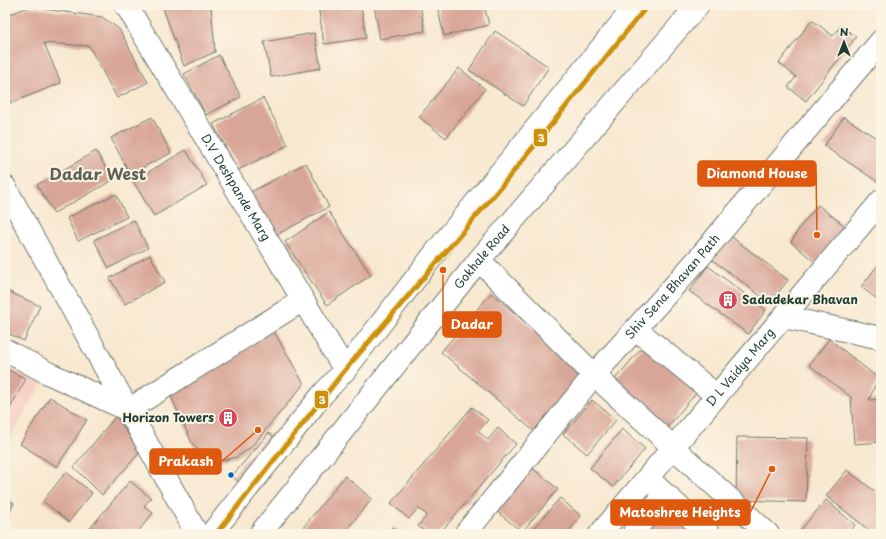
<svg xmlns="http://www.w3.org/2000/svg" width="886" height="539" font-family="'Playpen Sans',sans-serif">
<style>
.built{fill:#f7d1c6}
.building{fill:#d8a698}
.lines{fill:none;stroke-linecap:round;stroke-linejoin:round}
.minor-casing{stroke:#6b796b;stroke-width:24}
.major-casing{stroke:#6b796b;stroke-width:24}
.minor{stroke:#fff;stroke-width:22}
.major{stroke:#fff;stroke-width:22}
.metro-1-casing{stroke:#fcf5e5;stroke-width:8}
.metro-1{stroke:#cc910a;stroke-width:5}
.bus-dot{fill:#0065bd;stroke:#fcf5e5;stroke-width:1.5}
.labels{text-anchor:middle;stroke-width:4;stroke-linejoin:round;paint-order:stroke}
.street-label{font-size:12px;fill:#1f3d34;stroke:#fcf5e5}
.poi-label{font-size:12px;font-weight:bold;fill:#1f3d34;stroke:#fcf5e5;text-anchor:start}
.district-label{font-size:16px;font-weight:bold;fill:#606257;stroke:#fcf5e5}
.leader{fill:none;stroke:#de580e;stroke-width:1.5}
.callout-dot{fill:#de580e;stroke:#fcf5e5;stroke-width:1.5}
.callout{fill:#de580e;stroke:#de580e;stroke-width:1.5}
.callout-label{font-size:13px;text-anchor:middle;font-weight:bold;fill:#fff}
.line-badge{stroke:#fcf5e5;stroke-width:1.5}
.badge-label{font-size:11px;text-anchor:middle;font-weight:bold;fill:#fff}
</style>
<rect width="100%" height="100%" fill="#fcf5e5"/>
<filter id="ink" filterUnits="userSpaceOnUse"><feTurbulence type="fractalNoise" baseFrequency=".025" numOctaves="2"/><feDisplacementMap in="SourceGraphic" scale="8" xChannelSelector="R" yChannelSelector="G"/><feConvolveMatrix kernelMatrix="1 2 1 2 8 2 1 2 1" color-interpolation-filters="sRGB"/></filter>
<filter id="wash" filterUnits="userSpaceOnUse"><feTurbulence type="fractalNoise" baseFrequency=".012" numOctaves="4" result="noise"/><feDisplacementMap in="SourceGraphic" scale="16" xChannelSelector="R" yChannelSelector="G"/><feGaussianBlur stdDeviation="0.9" result="paint"/><feColorMatrix in="noise" values="0 0 0 0 0 0 0 0 0 0 0 0 0 0 0 0 0 1.4 0 .05"/><feComposite in="paint" operator="in"/></filter>
<g filter="url(#wash)">
<rect width="100%" height="100%" fill="#f8e8d0"/>
<path class="built" d="M5,343l47,23 -46,79 -1,-1z"/>
<g id="blocks">
<g class="building">
<path d="M192,5h19l4,47 -31,14 -21,-58z"/>
<path d="M318,5h43l5,33 -42,6z"/>
<path d="M374,5h46l5,26 -45,8z"/>
<path d="M437,5h47l5,20 -45,11z"/>
<path d="M29,7l73,10 17,12 29,53 -31,16 -28,-52 -45,-3 17,40 -50,20 -6,-15v-72z"/>
<path d="M812,20l21,16 8,-10 15,11 -50,64 -18,-14 8,-10 -17,-14z"/>
<path d="M495,31l54,36 -26,39 -54,-36z"/>
<path d="M314,33l7,35 -50,9 -7,-35z"/>
<path d="M219,55l22,42 -35,18 -22,-41z"/>
<path d="M459,68l26,21 -39,49 -27,-21z"/>
<path d="M263,98l25,47 -50,25 -25,-46z"/>
<path d="M152,117l19,36 -41,21 -19,-36z"/>
<path d="M844,117l37,24v43l-57,-38z"/>
<path d="M186,150l21,35 -53,31 -21,-35z"/>
<path d="M96,151l17,29 -59,33 -17,-28z"/>
<path d="M306,163l23,44 -57,30 -23,-44z"/>
<path d="M116,194l11,23 -49,24 -11,-23z"/>
<path d="M818,205l27,21 -29,37 -25,-21 9,-15z"/>
<path d="M329,212l42,63 -44,30 -42,-63z"/>
<path d="M134,220l14,28 -39,20 -15,-28z"/>
<path d="M728,234l60,46 -18,23 -60,-45z"/>
<path d="M150,255l15,27 -40,22 -15,-26z"/>
<path d="M881,261v41l-20,-15z"/>
<path d="M708,266l58,44 -18,24 -59,-43z"/>
<path d="M5,290l35,16 -16,35 -19,-9z"/>
<path d="M491,293l94,80 -50,59 -94,-80z"/>
<path d="M272,328l32,56 -53,63 -14,10 -16,4 -15,-5 -13,-11 -24,-53z"/>
<path d="M829,339l49,39 -9,22 12,-1v43l-27,2 -3,-47 -42,-32z"/>
<path d="M646,343l56,43 -37,44 -55,-45z"/>
<path d="M5,368l21,11 -21,38z"/>
<path d="M50,397l37,23 -30,47 -37,-23z"/>
<path d="M592,400l24,20 -29,34 -24,-20z"/>
<path d="M472,407l16,13 -10,11 10,9 10,-12 18,16 -77,90h-11l-10,-8 9,-11 -9,-7 -9,11 -18,-16z"/>
<path d="M116,416l24,36 -38,43 -28,-28z"/>
<path d="M622,429l23,20 -32,38 -23,-19z"/>
<path d="M269,433l10,8 -37,44 -10,-9z"/>
<path d="M737,437l71,1 -2,64 -70,-2z"/>
<path d="M531,467l27,22 -36,43 -27,-22z"/>
<path d="M847,470l34,26v31l-6,7h-1l-48,-38z"/>
<path d="M66,472l26,21 -23,29 -26,-21z"/>
<path d="M345,476l27,23 -29,35h-36l-6,-4z"/>
<path d="M130,481l21,17 -7,8 9,7 -17,21h-51z"/>
<path d="M560,498l21,18 -15,18h-38z"/>
<path d="M5,499l9,4 -9,19z"/>
<path d="M826,500l29,25 -7,9h-51z"/>
<path d="M668,501l36,33h-64z"/>
<path d="M393,527l9,7h-15z"/>
</g>
</g>
</g>
<g filter="url(#ink)">
<use href="#blocks" fill-opacity="0" stroke="#6b796b" stroke-width="1"/>
<g class="lines">
<defs>
<g id="minor">
<path id="s1" d="M126,5l219,365"/>
<path d="M5,187l192,347"/>
<path d="M479,260l115,115 174,159"/>
<path d="M784,317l97,21"/>
<path d="M636,329l81,67"/>
<path d="M5,350l43,23 80,37 175,-110"/>
<path d="M648,479l60,54"/>
<path id="s2" d="M465,534l129,-159 105,-117 182,-217"/>
<path id="s3" d="M600,534l281,-333"/>
<path d="M638,534l-3,-4 1,-2 30,-33"/>
</g>
<g id="major">
<path d="M211,534l111,-139 23,-25 94,-122 197,-243"/>
<path id="s4" d="M260,534l219,-274 219,-255"/>
</g>
</defs>
<use href="#minor" class="minor-casing"/>
<use href="#major" class="major-casing"/>
<use href="#minor" class="minor"/>
<use href="#major" class="major"/>
<defs>
<path id="metro-1" d="M216,534l129,-164 156,-183 147,-182"/>
</defs>
<use href="#metro-1" class="metro-1-casing"/>
<use href="#metro-1" class="metro-1"/>
</g>
</g>
<defs>
<symbol id="building-disc" viewBox="-11 -11 22 22"><circle r="9.5" fill="#d1495b" stroke="#fcf5e5"/><path d="M-4-6H4V6H1V3H-1V6H-4ZM-2.5-4.3h1.7v1.8h-1.7ZM.8-4.3h1.7v1.8H.8ZM-2.5-1h1.7V.8h-1.7ZM.8-1h1.7V.8H.8Z" fill="#fff"/></symbol>
</defs>
<g fill-rule="evenodd">
<use href="#building-disc" x="717" y="289" width="22" height="22"/>
<use href="#building-disc" x="217" y="407" width="22" height="22"/>
</g>
<circle class="bus-dot" cx="231" cy="475" r="3.5"/>
<g class="labels">
<g class="street-label">
<text dy="4" stroke="none"><textPath href="#s1" startOffset="213">D.V Deshpande Marg</textPath></text>
<text dy="4" stroke="none"><textPath href="#s4" startOffset="355">Gokhale Road</textPath></text>
<text dy="4" stroke="none"><textPath href="#s2" startOffset="323">Shiv Sena Bhavan Path</textPath></text>
<text dy="4" stroke="none"><textPath href="#s3" startOffset="218">D L Vaidya Marg</textPath></text>
</g>
<g class="poi-label">
<text x="742" y="304">Sadadekar Bhavan</text>
<text x="214" y="422" text-anchor="end">Horizon Towers</text>
</g>
<g class="district-label">
<text x="98" y="180">Dadar West</text>
</g>
</g>
<path class="leader" d="M817 235L816 173M443 270L443 324M258 430L221 462M772 469L750 513"/>
<g class="callout-dot">
<circle cx="817" cy="235" r="4"/>
<circle cx="443" cy="270" r="4"/>
<circle cx="258" cy="430" r="4"/>
<circle cx="772" cy="469" r="4"/>
</g>
<g class="callout">
<rect x="698" y="161" width="118" height="25" rx="4"/>
<rect x="443" y="312" width="58" height="25" rx="4"/>
<rect x="150" y="449" width="71" height="25" rx="4"/>
<rect x="611" y="500" width="139" height="25" rx="4"/>
</g>
<g class="callout-label">
<text x="757" y="178">Diamond House</text>
<text x="472" y="329">Dadar</text>
<text x="186" y="466">Prakash</text>
<text x="680" y="517">Matoshree Heights</text>
</g>
<g class="line-badge">
<rect x="533" y="128" width="15" height="19" rx="4" fill="#cc910a"/>
<rect x="314" y="390" width="15" height="19" rx="4" fill="#cc910a"/>
</g>
<g class="badge-label">
<text x="541" y="142">3</text>
<text x="322" y="404">3</text>
</g>
<rect width="886" height="539" fill="none" stroke="#fcf5e5" stroke-width="20"/>
<g transform="translate(844 42)" stroke="#fcf5e5" stroke-width="3" paint-order="stroke">
<path d="M0-3L7 15L0 10L-7 15Z" fill="#1f3d34"/>
<text y="-6" font-size="11" font-weight="bold" text-anchor="middle" fill="#1f3d34">N</text>
</g>
</svg>
